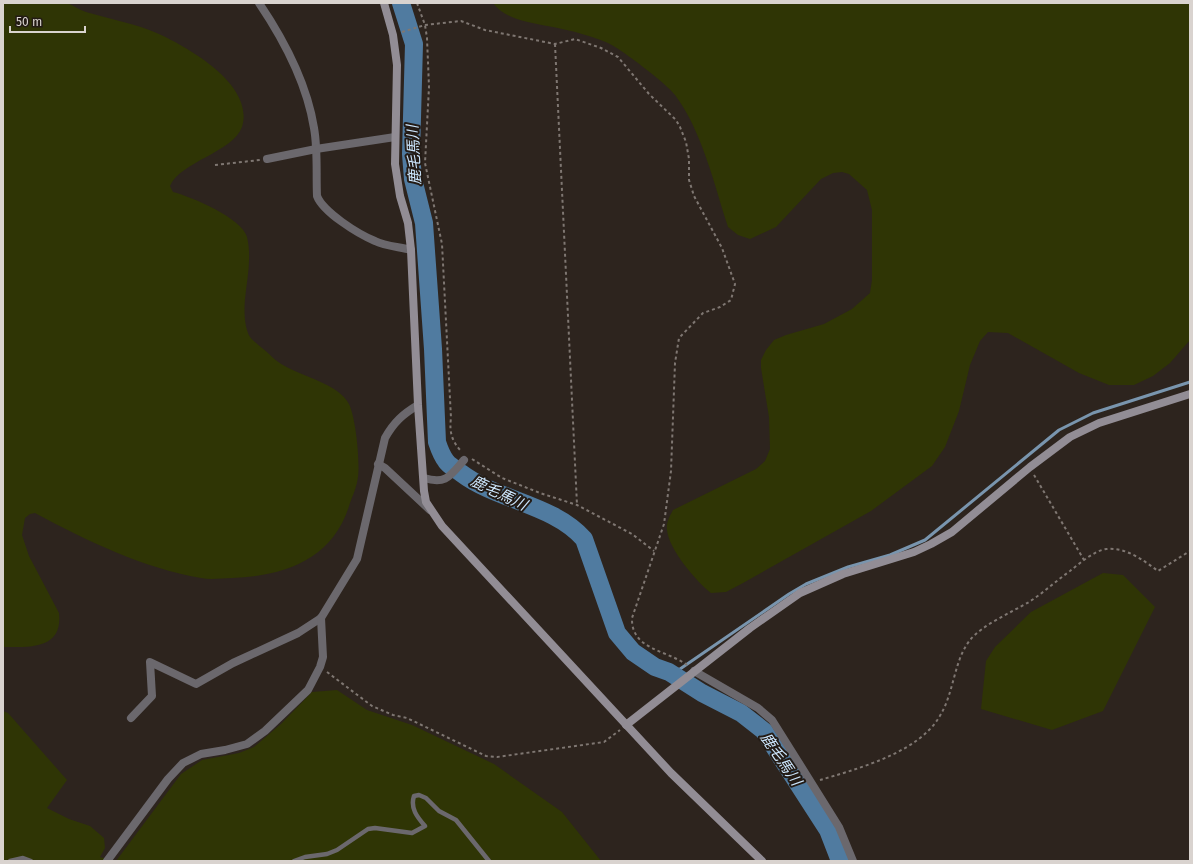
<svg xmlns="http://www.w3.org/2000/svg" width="1193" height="864" font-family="'Fira Sans','Noto Sans JP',sans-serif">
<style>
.green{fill:#2f3505}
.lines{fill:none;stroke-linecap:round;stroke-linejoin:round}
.stream{stroke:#7995ae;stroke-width:3}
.river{stroke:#507ba0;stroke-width:18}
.path{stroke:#7f7772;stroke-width:2;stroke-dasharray:3 3;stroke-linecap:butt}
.lane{stroke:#6b686d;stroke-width:4.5}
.street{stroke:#6b686d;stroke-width:8}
.secondary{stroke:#928d95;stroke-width:8}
.labels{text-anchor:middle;stroke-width:4;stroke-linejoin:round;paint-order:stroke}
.water-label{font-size:15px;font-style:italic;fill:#cde7fe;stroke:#231b15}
</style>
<rect width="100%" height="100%" fill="#2d241e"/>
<g class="green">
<path d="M3,3c15,0 30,0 46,0 5,0 13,-1 18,0 6,2 12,7 19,9 24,7 51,12 73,22 30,14 96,51 83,93 -9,25 -62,35 -72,59l3,6c19,5 69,26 74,45 5,21 0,42 -2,62 -1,11 -1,28 5,38 3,4 9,8 12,11 7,5 13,13 21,17 18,11 56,19 66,39 7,15 11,57 9,73 -1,9 -5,18 -8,26 -16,56 -65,73 -118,75 -10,0 -21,2 -31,0 -58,-10 -114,-37 -166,-65l-5,1 -5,4 -3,17 7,21 30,57c4,37 -30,34 -56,34z"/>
<path d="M493,3h697v337l-20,23 -17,13 -19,9h-25l-30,-12 -71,-40 -20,-1 -8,9 -10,24 -11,46 -14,36 -13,19 -61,45 -128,72 -17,9 -15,1c-15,-12 -42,-43 -44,-63 -1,-8 3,-14 6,-20l83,-41 9,-8 5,-12 -1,-32 -8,-49v-8l5,-10 8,-10 12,-5 38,-11 28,-15 18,-16 2,-13v-70l-5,-20 -18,-16 -7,-2 -9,1 -12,6 -45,48 -26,12 -12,-4 -10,-8c-14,-43 -26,-96 -53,-132 -8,-11 -54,-46 -67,-52 -14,-6 -31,-11 -46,-14 -23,-6 -54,-6 -69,-26z"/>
<path d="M1103,573l20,2 32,32 -52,104 -51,19 -71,-21 5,-48 9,-14 36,-35z"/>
<path d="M337,690l30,20 45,15 82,39 68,48 39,49h-485l65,-87 21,-14 37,-7 15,-6 27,-23 31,-32z"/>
<path d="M3,711l5,2 59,67 -20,28 22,11 21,7 14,12 1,10 -5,9 15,4h-112z"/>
</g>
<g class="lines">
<path class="stream" d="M669,672l11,-3 109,-75 17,-10 42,-17 42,-12 35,-15 134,-110 34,-17 97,-31"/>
<path class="river" d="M401,3l13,41 -3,110 2,25 11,44 9,126 4,93c2,6 5,14 9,19 3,5 10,8 15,12 37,28 92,31 123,66l33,94 16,19 22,15 14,5 33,21 39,20 23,18 64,99 12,31"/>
<g class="path">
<path d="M417,3l8,22 2,13 2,49 -4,76 17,81 9,174c-2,14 1,24 11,34"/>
<path d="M402,32l23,-7 36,-4 24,9 70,14 20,-5 26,9 17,9 31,37 27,26 4,7 6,15 3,17v21l5,16 28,52 13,36 -4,16 -11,7 -17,6 -24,25 -4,25 -4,108 -7,53 -32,94c-1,32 35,32 55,47"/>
<path d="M555,44l22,461"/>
<path d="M215,165l45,-5"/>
<path d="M472,459l30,19 38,15 37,12 55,29 22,17"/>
<path d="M1034,475l50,85"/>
<path d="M327,672l45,34 21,9 14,3 79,38 11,1 107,-15 16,-12"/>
<path d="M820,780c34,-10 84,-24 109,-50 27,-27 21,-64 41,-90 12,-15 42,-28 59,-38 14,-9 27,-21 41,-31 10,-8 24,-20 36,-22 20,-2 37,11 52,22l32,-20"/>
</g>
<g class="lane">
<path d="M10,861l13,-3 8,3"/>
<path d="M294,861l11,-4 22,-3 10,-4 31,-21 7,-1 37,5 13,-7c-8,-9 -15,-18 -11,-30l5,-1 7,3 13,13 17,9 33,41"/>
</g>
<g class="street">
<path d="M259,3c25,37 48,81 55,125 4,22 2,46 3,68 6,16 41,38 58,45 10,5 25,6 36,9"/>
<path d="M267,159l49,-10 79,-12"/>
<path d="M378,464l7,4 45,42"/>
<path d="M424,478c22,7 26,-2 40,-18"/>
<path d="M694,671l64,37 14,12 67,107 14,34"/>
<path d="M131,718l21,-22 -2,-34 46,22 37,-21 65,-30 23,-15 36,-59 28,-121c9,-16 18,-24 33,-33"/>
<path d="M107,861l61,-82 15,-16 18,-9 24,-4 22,-6 18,-13 43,-41 12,-23 3,-10 -2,-39"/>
</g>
<g class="secondary">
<path d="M384,3l9,32 4,30 -2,99 5,32 8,27 3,27 7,155 6,86 2,11 16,24 229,247 91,88"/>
<path d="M626,725l124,-97 50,-35 43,-19 71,-22 17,-8 21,-12 78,-65 40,-30 29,-14 91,-29"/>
</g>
</g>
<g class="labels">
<g class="water-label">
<text transform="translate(414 155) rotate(-93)" y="5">鹿毛馬川</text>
<text transform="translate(499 493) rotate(26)" y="5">鹿毛馬川</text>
<text transform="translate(781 759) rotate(56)" y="5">鹿毛馬川</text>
</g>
</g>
<rect width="1193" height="864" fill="none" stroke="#d9d3cf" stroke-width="8"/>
<path d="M10 26v6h75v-6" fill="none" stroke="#d9d3cf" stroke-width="2"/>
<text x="16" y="26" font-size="12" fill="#d9d3cf" stroke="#231b15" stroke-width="3" paint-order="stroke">50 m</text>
</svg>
